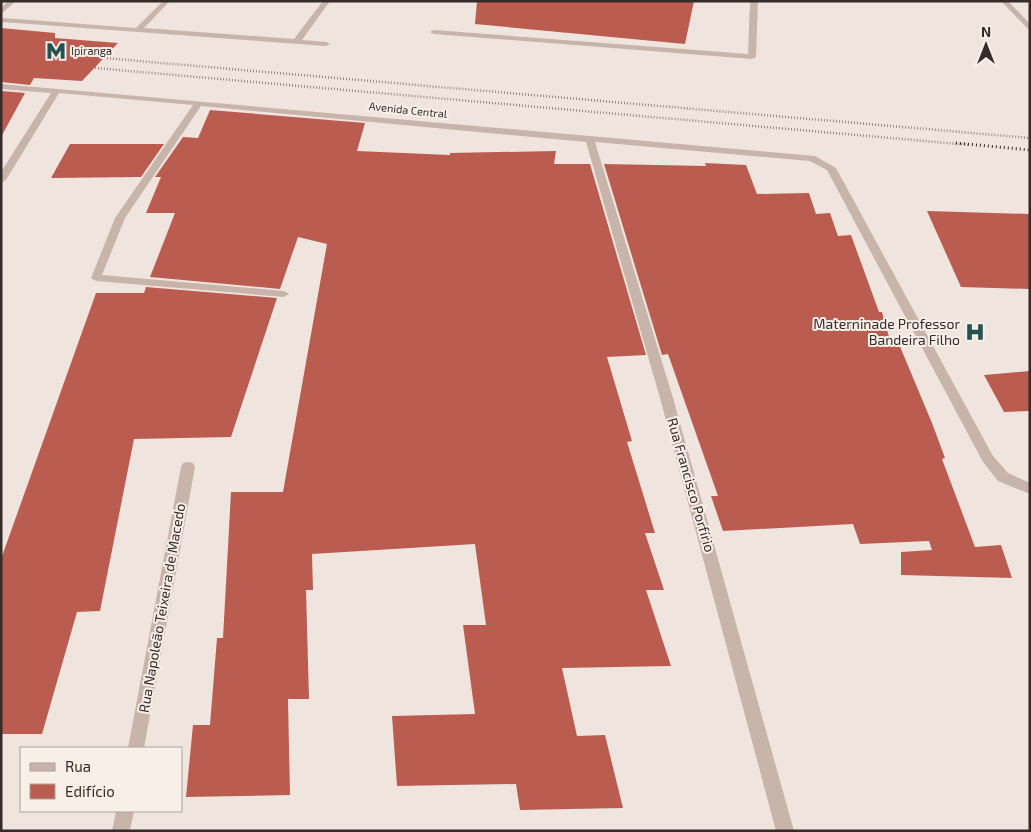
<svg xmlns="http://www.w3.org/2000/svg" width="1031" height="832" font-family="'Exo 2',sans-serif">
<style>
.building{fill:#bb5c51}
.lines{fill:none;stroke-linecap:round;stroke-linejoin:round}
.service{fill:#c7b4aa;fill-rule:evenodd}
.pedestrian{fill:#c7b4aa;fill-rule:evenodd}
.minor{fill:#c7b4aa;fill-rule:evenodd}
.rail-far1{stroke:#352b29;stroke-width:2.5;stroke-dasharray:0.5 2.5;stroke-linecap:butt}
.rail{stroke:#352b29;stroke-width:3;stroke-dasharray:1 3;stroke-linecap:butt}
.labels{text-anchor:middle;stroke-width:4;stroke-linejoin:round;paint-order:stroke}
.far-poi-label{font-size:11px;fill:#352b29;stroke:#f8efe9;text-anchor:start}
.far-street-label{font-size:11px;fill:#352b29;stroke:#f8efe9}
.poi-label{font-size:14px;fill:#352b29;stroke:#f8efe9;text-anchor:end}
.street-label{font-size:14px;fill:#352b29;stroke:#f8efe9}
</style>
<rect width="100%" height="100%" fill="#f0e5de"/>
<g class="building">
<path d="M477,1h217l-9,43 -210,-20z"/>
<path d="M1,28l54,5v5l63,5 -36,38 -48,-3 -4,7 -29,-3z"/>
<path d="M1,91l24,2 -24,44z"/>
<path d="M210,110l155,13 -8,28 93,4v-2l106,-2 -2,13h36l56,191 -39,2 25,84 -5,1 28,91h-10l19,57h-18l25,76 -109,2 15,68 28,-1 18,73 -103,2 -4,-26 -119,2 -5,-70 83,-2 -12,-89h23l-11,-81 -163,10 1,36h-7l3,109h-21l2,96 -104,2 7,-72h17l7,-87h6l8,-146h52l44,-248 -29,-7 -18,52 -130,-12 25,-64h-29l15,-36h-6l28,-40 15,1z"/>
<path d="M70,144h94l-23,33 -90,1z"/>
<path d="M705,163l41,2 11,29 52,-1 7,21 14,-1 8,23 13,-1 28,77h3l7,25h7l36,86 13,35 -3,1 33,88 26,-2 11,33 -111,-3v-23l31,-2 -3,-9 -69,3 -7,-20 -130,7 -12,-35h7l-50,-142 -6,1 -58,-191 102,2z"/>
<path d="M927,211l103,3v75l-69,-2z"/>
<path d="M146,287l131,11 -46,139 -97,2 -34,172 -23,1 -35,122h-41v-175l95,-266h48z"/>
<path d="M1030,371v40l-26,1 -20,-37z"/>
</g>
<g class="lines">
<g class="service">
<path d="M1,1h5l-5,3z"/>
<path d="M750,1h8l-2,56 -4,2 -318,-25 -4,-2 4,-2 314,24z"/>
</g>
<g class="pedestrian">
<path d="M8,1h8l-15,13v-6z"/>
<path d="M1,18l29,2 4,2 -4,2 -29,-2z"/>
</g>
<g class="minor">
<path d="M163,1h7l-26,27 150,11 29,-38h7l-28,39 24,2 4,2 -4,2 -296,-22 -4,-2 4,-2 106,8z"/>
<path d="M1001,1h7l22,23v7z"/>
<path d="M1,84l814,72 21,12 157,288 15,17 22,10v11l-32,-13 -15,-19 -156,-292 -17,-9 -215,-19 78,256 121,433h-18l-116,-433 -74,-256 -385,-36 -76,112 -23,57 182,16 5,3 -5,3 -188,-16 -5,-3 24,-60 78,-113 -134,-12 -53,87 -5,3v-11l50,-79 -50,-4z"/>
<path d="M188,462l5,1 2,4 -51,281h-16l53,-281 2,-4z"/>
<path d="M116,811h18l-4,20h-18z"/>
</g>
<g class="rail-far1">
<path d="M104,58l926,80"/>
<path d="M95,68l875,77"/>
</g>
<path class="rail" d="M956,143l74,7"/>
</g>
<defs>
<symbol id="metro-bare" viewBox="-9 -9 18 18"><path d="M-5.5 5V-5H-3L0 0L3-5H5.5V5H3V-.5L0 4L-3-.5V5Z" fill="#225350" stroke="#f8efe9" stroke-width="2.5" paint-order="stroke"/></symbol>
<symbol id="hospital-bare" viewBox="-9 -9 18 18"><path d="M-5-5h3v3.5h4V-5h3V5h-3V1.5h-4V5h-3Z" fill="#225350" stroke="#f8efe9" stroke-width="2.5" paint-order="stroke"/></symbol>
</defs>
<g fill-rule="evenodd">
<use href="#metro-bare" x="42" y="37" width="28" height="28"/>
<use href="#hospital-bare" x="961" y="318" width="28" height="28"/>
</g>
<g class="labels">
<g class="far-poi-label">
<text x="71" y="55">Ipiranga</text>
</g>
<g class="far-street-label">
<text transform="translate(408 110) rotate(6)" y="4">Avenida Central</text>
</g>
<g class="poi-label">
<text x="960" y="329">Materninade Professor<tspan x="960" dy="16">Bandeira Filho</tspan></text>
</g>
<g class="street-label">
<text transform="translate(691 485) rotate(74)" y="5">Rua Francisco Porfírio</text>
<text transform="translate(162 608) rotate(-80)" y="5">Rua Napoleão Teixeira de Macedo</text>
</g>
</g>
<rect width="1031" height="832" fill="none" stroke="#352b29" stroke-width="5"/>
<rect x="20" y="747" width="162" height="65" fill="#f8efe9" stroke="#aaa19c"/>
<rect x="30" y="763" width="25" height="8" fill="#c7b4aa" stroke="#aaa19c"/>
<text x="65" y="772" font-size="15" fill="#352b29">Rua</text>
<rect x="30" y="784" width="25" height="15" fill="#bb5c51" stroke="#aaa19c"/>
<text x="65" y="797" font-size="15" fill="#352b29">Edifício</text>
<g transform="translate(986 45)" stroke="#f8efe9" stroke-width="4" paint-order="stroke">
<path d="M0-4L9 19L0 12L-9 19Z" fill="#352b29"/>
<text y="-8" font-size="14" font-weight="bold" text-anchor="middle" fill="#352b29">N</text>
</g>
</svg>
